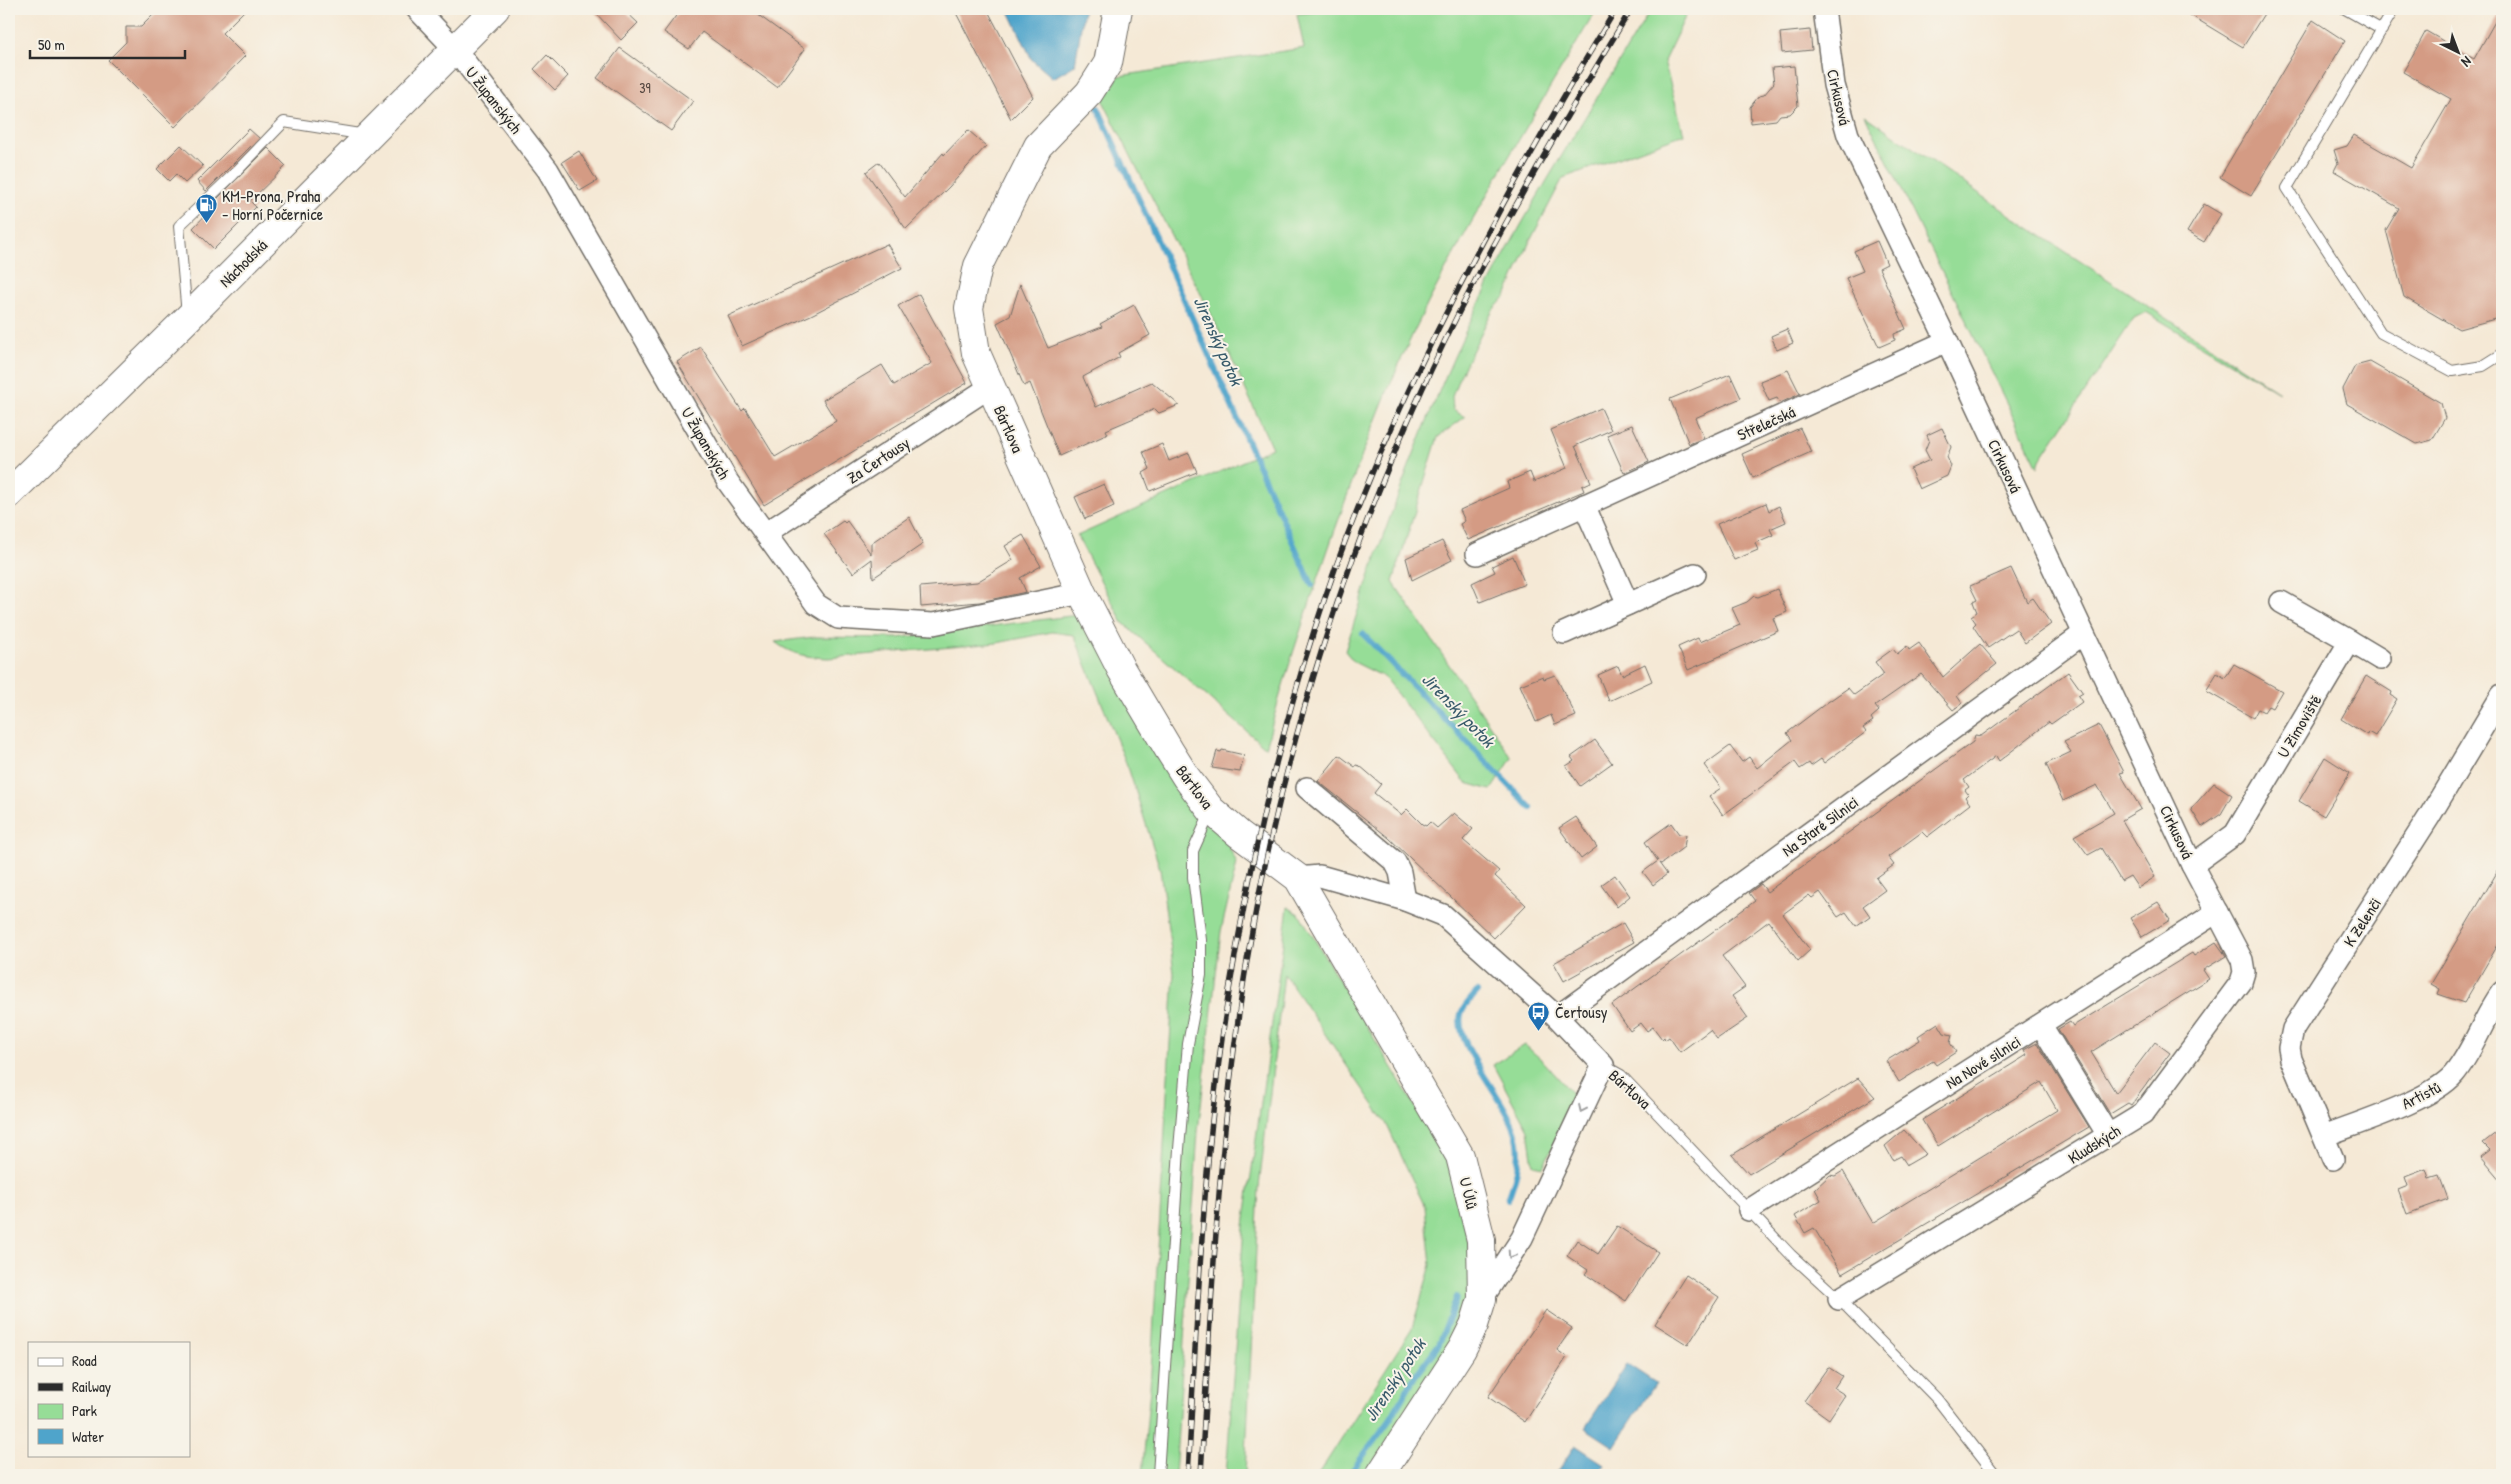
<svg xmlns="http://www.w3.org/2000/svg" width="2511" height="1484" font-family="'Patrick Hand',sans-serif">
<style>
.green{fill:#96dd97;stroke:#608461}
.water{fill:#4fa4cb;stroke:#3d687b}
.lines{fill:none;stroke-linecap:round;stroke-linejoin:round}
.stream{stroke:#4fa4cb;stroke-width:6}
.building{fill:#d49b84}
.lane-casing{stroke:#726e67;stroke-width:12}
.street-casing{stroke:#726e67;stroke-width:24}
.secondary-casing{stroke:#726e67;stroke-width:30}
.lane{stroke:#fff;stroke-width:10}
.street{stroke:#fff;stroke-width:21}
.secondary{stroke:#fff;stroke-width:28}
.rail-casing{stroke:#2b2b2b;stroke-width:5.5}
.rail{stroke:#f7f3e8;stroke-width:4;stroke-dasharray:11;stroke-linecap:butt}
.oneway{stroke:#a0a0a0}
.labels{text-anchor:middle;stroke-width:4;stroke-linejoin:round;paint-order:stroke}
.number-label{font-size:14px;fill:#554741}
.street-label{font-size:16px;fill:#2b2b2b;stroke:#f7f3e8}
.poi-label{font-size:16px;fill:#2b2b2b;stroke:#f7f3e8;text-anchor:start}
.water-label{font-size:18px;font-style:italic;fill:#395b6b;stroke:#f7f3e8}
</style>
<rect width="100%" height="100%" fill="#f7f3e8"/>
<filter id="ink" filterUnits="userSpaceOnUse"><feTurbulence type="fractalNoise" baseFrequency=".02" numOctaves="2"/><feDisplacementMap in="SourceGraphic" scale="10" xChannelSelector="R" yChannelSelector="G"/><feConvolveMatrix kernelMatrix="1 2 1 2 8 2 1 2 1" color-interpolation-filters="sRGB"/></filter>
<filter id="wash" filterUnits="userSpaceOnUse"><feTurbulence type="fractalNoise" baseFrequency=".0096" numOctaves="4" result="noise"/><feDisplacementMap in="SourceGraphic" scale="20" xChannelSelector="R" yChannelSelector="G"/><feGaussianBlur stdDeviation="1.12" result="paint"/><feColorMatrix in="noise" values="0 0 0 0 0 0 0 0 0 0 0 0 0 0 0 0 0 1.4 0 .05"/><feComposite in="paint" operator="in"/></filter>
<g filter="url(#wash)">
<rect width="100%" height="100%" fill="#f5e9d6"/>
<g class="green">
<path d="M1340,9h257c-58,97 -117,193 -169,294 -43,84 -77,180 -108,270 -20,58 -40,116 -54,175l-143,-125 -46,-87 195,-88 -58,-128 -111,-219 16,-25 185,-28 -7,-34z"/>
<path d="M1651,9h38l-25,52 20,73 -121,44 -33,63 -24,55 -14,15 -34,69 -6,17 1,13 12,7 -27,20 -45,145 119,176 -21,32 -25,-7 -82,-106 -30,-15 -9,-11c35,-111 74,-219 123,-325 52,-109 121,-213 183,-317z"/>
<path d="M1865,115l157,108 257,169 -133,-80 -12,6 -94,142 -2,7z"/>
<path d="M1078,615l17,20 122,188 20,40 -16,68 -23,200 -23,344h-33l8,-87 24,-415 -14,-104 -31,-99 -55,-135 -22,-3 -55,11 -169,15c-21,-1 -36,-3 -53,-16l39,-5 83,1z"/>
<path d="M1288,907l12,8 148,246 17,58 7,50 -1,40 -19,40 -87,126h-47l94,-147 19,-63 -6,-58 -39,-84 -102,-149 -25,213 -14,288h-19l18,-249z"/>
<path d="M1525,1045l19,17 32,36 -33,69 -10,-2 -5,-35 -35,-65z"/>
</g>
<g class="water">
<path d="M1008,9h76l-9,56 -22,13 -21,-18z"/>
<path d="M1627,1364l29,19 -42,64 -29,-19z"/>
<path d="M1575,1445l29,19 -8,11h-41z"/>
</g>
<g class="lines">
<g class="stream">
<path d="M1098,108l214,477"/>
<path d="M1363,634l168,174"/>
<path d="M1477,992c-5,6 -14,15 -16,22 -8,34 52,90 57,128 3,20 -3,39 -10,57"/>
<path d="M1349,1475l42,-57 24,-42 24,-32 18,-47"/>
</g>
</g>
<g id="blocks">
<g class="building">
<path d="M159,9h87l-24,24 23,23 -70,71 -67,-67 18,-18v-15h15z"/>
<path d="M592,9h31l15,14 -17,17z"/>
<path d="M681,9h69l55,40 -28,38 -75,-55 -13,17 -25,-17z"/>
<path d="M954,9h33l46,88 -22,22z"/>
<path d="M2180,9h87l-24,38z"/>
<path d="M2502,9v308l-43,12 -55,-32 -18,-67 13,-22 -65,-37 4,-8 -4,-13 13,-4 7,-11 57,33 40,-69 -48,-27 12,-21 11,-20 48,28z"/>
<path d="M2313,20l32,21 -94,155 -31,-19z"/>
<path d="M1810,30l2,20 -30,3 -2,-20z"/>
<path d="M620,48l73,53 -22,30 -74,-53z"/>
<path d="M547,55l21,21 -13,14 -21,-21z"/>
<path d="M1794,66l4,40 -8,8 -10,1 -4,5 -25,3 -1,-16 9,-11 5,-1 10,-12 -2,-15z"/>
<path d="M249,129l10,9 -53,53 -9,-10z"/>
<path d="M968,130l18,16 -37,41 -43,42 -40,-57 13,-10 26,35 38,-44 1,2z"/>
<path d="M181,145l22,21 -18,17 -9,-9 -7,7 -12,-12z"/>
<path d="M268,148l18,18 -36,35 6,6 -42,42 -21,-21 25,-26 -2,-2z"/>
<path d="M579,151l18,30 -17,10 -18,-29z"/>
<path d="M2204,204l17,10 -17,28 -17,-10z"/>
<path d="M1877,241l10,23 -8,4 27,61 -12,5 1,6 -16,7 -33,-69 17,-7 -9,-20z"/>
<path d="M887,244l15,24 -91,47 -69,31 -14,-30z"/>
<path d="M1020,284l28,64 54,-21 -2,-3 34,-19 16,30 -32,18 2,4 -37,20 13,30 56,-25 27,23 -20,8 -4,-4 -49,21 2,4 -49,22 -29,-73 -6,3 -27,-63 13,-7z"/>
<path d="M919,294l48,89 -203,122 -87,-143 24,-15 41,64 3,-3 30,49 61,-36 -13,-21 59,-35 12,20 38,-22 -34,-57z"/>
<path d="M1787,329l6,14 -16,7 -6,-14z"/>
<path d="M2370,362l71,41 4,15 -13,22 -15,4 -70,-40 -4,-15 12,-23z"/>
<path d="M1788,370l12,24 -20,9 -3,-5 -8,3 -9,-20z"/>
<path d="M1730,374l11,24 -46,20 9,20 -15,6 -19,-45z"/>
<path d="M1601,408l10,22 -36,16 16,36 -9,4 2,5 -116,49 -8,-16 5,-3 -5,-11 49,-22 -2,-6 23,-10 4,10 33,-14 -16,-38z"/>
<path d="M1632,425l17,37 -25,11 -17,-38z"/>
<path d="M1800,428l11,24 -58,26 -11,-24z"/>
<path d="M1942,428l9,19 -4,10 4,9 -4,10 -28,13 -9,-20 20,-9 -5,-10 4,-10 -2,-5z"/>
<path d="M1162,444l7,17 20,-8 8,19 -47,19 -7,-18 7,-4 -7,-17z"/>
<path d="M1104,484l10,22 -29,13 -10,-22z"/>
<path d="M1766,503l3,8 10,-5 7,16 -16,7 3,6 -18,8 3,7 -24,10 -17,-36z"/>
<path d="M909,517l14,27 -50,34 -1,-19 -19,14 -29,-39 19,-13 2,2 2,-2 24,33v-11z"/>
<path d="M1023,535l18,31 -21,12 6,14 -46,10 -59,5 -1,-20 57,-5 36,-22 -8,-14z"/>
<path d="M1442,541l10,19 -40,20 -6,-22z"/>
<path d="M1513,556l12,28 -45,18 -8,-19 23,-11 -3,-6z"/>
<path d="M2011,568l16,34 6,-4 18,26 -26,19 -9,-14 -28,19 -15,-22 3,-3 -5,-7 6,-4 -4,-10 4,-2 -7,-14z"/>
<path d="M1777,589l10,23 -14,6 5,13 -90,39 -10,-23 20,-9 2,4 40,-17 -8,-17 15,-6 7,-6 4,1z"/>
<path d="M1919,643l24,34 37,-33 17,20 -40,32 5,7 -9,7 -32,-36 -46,32 4,5 -8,7 2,3 -10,7 3,4 -42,31 -3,-4 -10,7 -2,-3 -9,6 -5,-7 -72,53 -14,-19 12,-8 -17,-23 26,-19 12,16 7,-5 8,11 35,-28 -5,-7 38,-29 23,-16 6,7 30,-21 -9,-12 18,-13 4,5 10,-8 2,4z"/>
<path d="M1645,664l7,17 -43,20 -11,-26 20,-9 4,9z"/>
<path d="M2234,664l48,27 -10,17 -4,-2 -4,6 -6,-3 -5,9 -47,-27 11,-18 8,5z"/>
<path d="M2068,672l15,21 -5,3 4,6 -31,22 -2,-2 -50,39 -3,-5 -32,24 5,7 -4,3 3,4 -3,3 5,7 -43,33 -5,-5 -34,25 6,8 -18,13 9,12 -22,16 7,10 -14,10 -10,-14 -8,5 -18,-25 -8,6 -3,-3 -26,19 27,36 -12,11 -29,-40 -47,35 23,31 -13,9 16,22 -31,21 -7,-9 -30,22 -11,-15 -4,3 -1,-3 -2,2 -9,-12 -6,4 -6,-8 -11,8 -18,-26 143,-104 -6,-8 12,-9 6,8 206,-150 2,-7 6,1z"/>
<path d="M1555,675l21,41 -21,9 -4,-10 -15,7 -16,-37 23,-9 1,3z"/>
<path d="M2366,676l26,16 -1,3 6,4 -22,37 -7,-4 -1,3 -26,-16z"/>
<path d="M2099,725l25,47 -4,1 21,36 -19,11 33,57 -17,11 -8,-12 -9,5 -20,-33 -13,7 -14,-19 40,-23 -17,-28 -34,16 -17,-37 25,-12 -7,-10z"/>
<path d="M1595,740l17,23 -32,23 -14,-20 8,-5 -3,-4z"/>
<path d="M1222,750l22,5 -4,17 -28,-4 5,-17 4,1z"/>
<path d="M1339,755l16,12 1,-2 4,1 21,18 -7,9 27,22 6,-6 15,15 4,2 4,-4 7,6 17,-15 19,16 -10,11 36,31 -4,5 31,29 -32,33 -105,-100 -71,-57z"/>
<path d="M2325,757l25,16 -26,43 -25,-15z"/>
<path d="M2214,783l18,12 -11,19 -19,13 -11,-18z"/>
<path d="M1576,817l21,30 -16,12 -22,-31z"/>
<path d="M1671,823l8,11 7,1 -2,12 -23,17 -2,-1 8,11 -14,11 -10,-13 15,-11 -13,-19z"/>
<path d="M2502,864v74l-38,65 -26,-9 2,-5 -9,-5z"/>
<path d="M1615,875l15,21 -13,11 -16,-22z"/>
<path d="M2158,902l12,18 -28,17 -12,-19z"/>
<path d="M1623,923l11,19 -70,39 -10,-18z"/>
<path d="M2216,942l10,14 -23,14 6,9 -118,73 25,41 39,-51 15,11 -39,52 -3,-2 -18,11 -52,-85 12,-7 3,4 119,-73 2,3z"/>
<path d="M1938,1023l6,10 8,2 -2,8 6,9 -20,13 -3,-4 -34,21 -13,-21 34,-21 -2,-4z"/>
<path d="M2037,1043l52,84 -247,147 -28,-46 -9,5 -10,-17 26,-16 -6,-11 15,-14 5,1 8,-5 30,52 184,-113 -16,-28 -103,64 -16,-26 105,-65 -3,-5z"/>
<path d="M1858,1078l17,19 -126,77 -17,-19z"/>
<path d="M2502,1128v54l-21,-25 9,-7 -7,-7z"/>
<path d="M1904,1130l22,24 -19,11 -6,-9 -8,4 -8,-14z"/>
<path d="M2426,1169l3,9 10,-3 9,24 -41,15 -9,-24 10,-4 -3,-9z"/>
<path d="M1617,1226l41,26 -32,49 -41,-27 3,-4 -21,-14 10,-16 21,14z"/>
<path d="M1686,1275l33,22 -31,48 -33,-21z"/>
<path d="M1546,1310l26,18 -15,22 10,7 -42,65 -37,-25z"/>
<path d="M1828,1367l14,9 -8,12 11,7 -16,24 -25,-18z"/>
</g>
</g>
</g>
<g filter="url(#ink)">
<use href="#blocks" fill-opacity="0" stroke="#726e67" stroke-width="1"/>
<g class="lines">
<defs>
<g id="lane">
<path d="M2345,9l37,21"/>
<path d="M2394,9l-107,179 94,145 71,38 31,-5 19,-12"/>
<path d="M187,315l-8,-89 54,-51 51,-53 82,13"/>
<path d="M1603,1065l18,10 170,180 48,44 98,100 59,76"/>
<path d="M1158,1475l21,-326 9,-105 13,-69v-35l-8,-63v-26l18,-40"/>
</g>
<g id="street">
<path d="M417,9l38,40 93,121 180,312 88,122 22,14 95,6 149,-31"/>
<path d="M1824,9l10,76 14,50 99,206 245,524 50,95 2,12 -3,10 -98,132 -304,185"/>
<path d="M1584,505l44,99"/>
<path d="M766,533l224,-146"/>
<path d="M1477,554l470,-213"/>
<path d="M1564,633l131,-59"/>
<path d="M2350,641l30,18"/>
<path d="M1307,788l88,74 5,10 5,28"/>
<path d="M2192,865l43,-31 115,-193 -69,-39"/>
<path d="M1298,878l22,-2 85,24 38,15 114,102 46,48 -81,173 -40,61"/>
<path d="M1557,1017l526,-383"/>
<path d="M2041,1025l67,110"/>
<path d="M2324,1136c33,-13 108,-36 130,-62 20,-24 29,-56 48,-82"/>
<path d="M2333,1159l-42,-100 -2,-11 4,-19 136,-212 73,-122"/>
<path d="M1749,1210l468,-298"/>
</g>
<g id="secondary">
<path d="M1118,9l-10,54 -19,30 -51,53 -60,120 -9,42 7,45 106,240 39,76 48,81 17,27 25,33 28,24 59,44 162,278 21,84 1,59 -8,26 -12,24 -82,126"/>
<path d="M9,494l178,-175 308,-310"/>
</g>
</defs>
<use href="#lane" class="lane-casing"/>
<use href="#street" class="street-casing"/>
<use href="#secondary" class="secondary-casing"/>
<use href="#lane" class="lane"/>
<use href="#street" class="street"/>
<use href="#secondary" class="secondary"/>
<defs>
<g id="rail">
<path d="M1188,1475c10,-173 16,-348 47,-519 32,-184 83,-366 160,-536 64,-142 140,-278 221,-411"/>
<path d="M1201,1475c11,-194 20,-389 58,-581 36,-180 94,-357 172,-524 58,-125 129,-243 200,-361"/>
</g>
</defs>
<use href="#rail" class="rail-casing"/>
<use href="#rail" class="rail"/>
</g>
<defs><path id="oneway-chevron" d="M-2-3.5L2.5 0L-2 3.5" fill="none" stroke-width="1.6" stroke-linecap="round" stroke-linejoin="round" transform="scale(1.25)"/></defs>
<g class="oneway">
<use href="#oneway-chevron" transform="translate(1582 1109) rotate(115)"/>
<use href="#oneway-chevron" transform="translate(1511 1255) rotate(123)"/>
</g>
</g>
<defs>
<symbol id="fuel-pin" viewBox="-11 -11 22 30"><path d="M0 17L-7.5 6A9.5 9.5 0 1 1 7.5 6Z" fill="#1f6fb2" stroke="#f7f3e8"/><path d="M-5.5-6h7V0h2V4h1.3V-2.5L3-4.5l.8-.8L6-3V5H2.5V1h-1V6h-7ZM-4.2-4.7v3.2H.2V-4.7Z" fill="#fff"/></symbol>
<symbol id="bus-pin" viewBox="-11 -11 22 30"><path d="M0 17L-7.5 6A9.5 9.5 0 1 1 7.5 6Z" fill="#1f6fb2" stroke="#f7f3e8"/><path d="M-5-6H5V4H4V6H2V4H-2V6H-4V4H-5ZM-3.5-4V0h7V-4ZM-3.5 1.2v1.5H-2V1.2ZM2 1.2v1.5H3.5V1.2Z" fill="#fff"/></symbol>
</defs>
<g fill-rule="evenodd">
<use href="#fuel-pin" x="194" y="192" width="25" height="34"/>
<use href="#bus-pin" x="1526" y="1000" width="25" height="34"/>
</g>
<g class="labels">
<g class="number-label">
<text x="645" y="93">39</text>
</g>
<g class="street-label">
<text transform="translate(1839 97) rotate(77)" y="6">Cirkusová</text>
<text transform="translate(494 100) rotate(52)" y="6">U Županských</text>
<text transform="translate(243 263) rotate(-45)" y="6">Náchodská</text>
<text transform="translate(1766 423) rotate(-24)" y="6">Střelečská</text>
<text transform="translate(1009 429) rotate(66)" y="6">Bártlova</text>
<text transform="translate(706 443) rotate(60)" y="6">U Županských</text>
<text transform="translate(878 460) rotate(-33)" y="6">Za Čertousy</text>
<text transform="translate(2005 466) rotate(65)" y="6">Cirkusová</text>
<text transform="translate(2299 726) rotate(-59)" y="6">U Zimoviště</text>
<text transform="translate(1195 787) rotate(53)" y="6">Bártlova</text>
<text transform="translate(1820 826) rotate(-36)" y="6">Na Staré Silnici</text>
<text transform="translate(2177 832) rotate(65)" y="6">Cirkusová</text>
<text transform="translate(2362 922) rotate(-57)" y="6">K Zelenči</text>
<text transform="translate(1983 1062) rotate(-32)" y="6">Na Nové silnici</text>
<text transform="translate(1630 1089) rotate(42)" y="6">Bártlova</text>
<text transform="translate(2421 1095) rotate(-27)" y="6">Artistů</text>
<text transform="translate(2094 1144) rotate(-32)" y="6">Kludských</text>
<text transform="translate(1469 1193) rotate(76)" y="6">U Úlů</text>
</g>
<g class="poi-label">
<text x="222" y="202">KM-Prona, Praha<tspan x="222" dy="18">- Horní Počernice</tspan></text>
<text x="1555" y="1018">Čertousy</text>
</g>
<g class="water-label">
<text transform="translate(1218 341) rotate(66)" y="6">Jirenský potok</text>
<text transform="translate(1458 710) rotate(46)" y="6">Jirenský potok</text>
<text transform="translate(1395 1380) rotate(-56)" y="6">Jirenský potok</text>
</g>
</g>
<rect width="2511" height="1484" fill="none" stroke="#f7f3e8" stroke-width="30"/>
<rect x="28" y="1342" width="162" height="115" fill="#f7f3e8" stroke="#a5a39c"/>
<rect x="38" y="1358" width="25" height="8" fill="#ffffff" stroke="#a5a39c"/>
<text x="72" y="1366" font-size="15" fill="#2b2b2b">Road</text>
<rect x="38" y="1383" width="25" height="8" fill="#2b2b2b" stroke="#a5a39c"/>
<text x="72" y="1392" font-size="15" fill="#2b2b2b">Railway</text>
<rect x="38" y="1404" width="25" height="15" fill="#96dd97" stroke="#a5a39c"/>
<text x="72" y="1416" font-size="15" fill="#2b2b2b">Park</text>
<rect x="38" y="1429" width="25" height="15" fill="#4fa4cb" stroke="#a5a39c"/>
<text x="72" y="1442" font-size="15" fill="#2b2b2b">Water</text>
<g transform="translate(2458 52) rotate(138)" stroke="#f7f3e8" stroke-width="4" paint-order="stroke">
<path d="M0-4L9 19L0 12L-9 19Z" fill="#2b2b2b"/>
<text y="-8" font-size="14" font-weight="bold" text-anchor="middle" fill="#2b2b2b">N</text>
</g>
<path d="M30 50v8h155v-8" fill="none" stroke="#2b2b2b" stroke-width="2.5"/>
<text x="38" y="50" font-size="15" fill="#2b2b2b" stroke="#f7f3e8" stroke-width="4" paint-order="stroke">50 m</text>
</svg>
